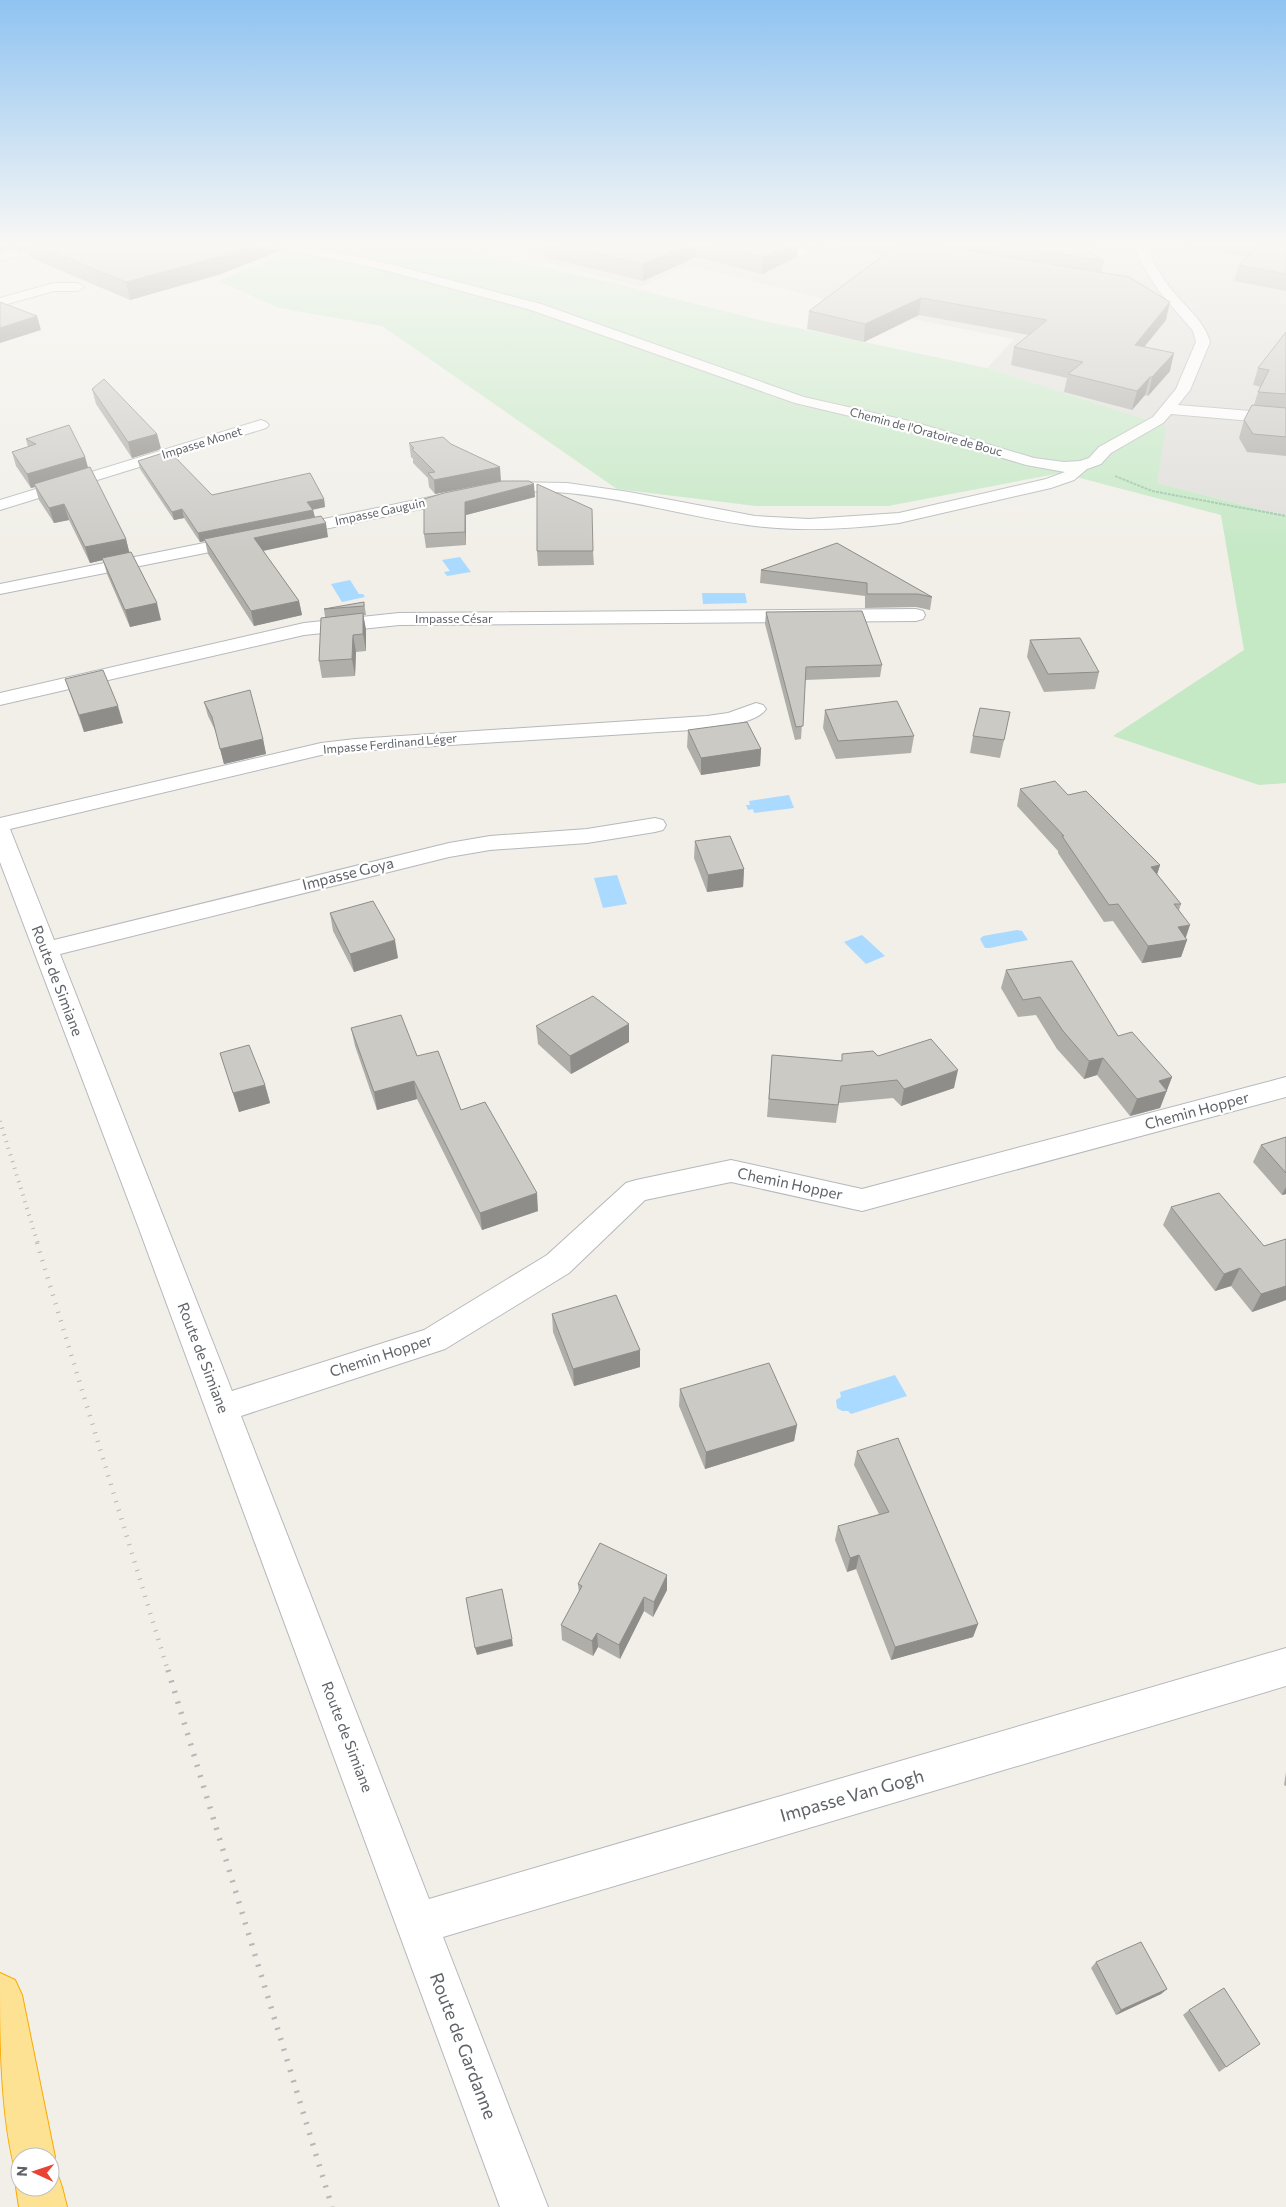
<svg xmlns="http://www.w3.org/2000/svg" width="1286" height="2207" font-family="Commissioner,sans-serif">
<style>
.industrial{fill:#e0deda}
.green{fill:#c5e8c5}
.water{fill:#aadaff}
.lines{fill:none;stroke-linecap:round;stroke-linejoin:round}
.minor-casing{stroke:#b5b8bc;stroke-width:2}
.highway-casing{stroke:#f9ab00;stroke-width:2}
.path{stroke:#9cc7a9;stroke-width:2;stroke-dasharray:3 1;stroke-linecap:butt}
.minor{fill:#fff;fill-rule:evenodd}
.highway{fill:#fde293;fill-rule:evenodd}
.rail-far2{stroke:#b6b7b8;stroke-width:4;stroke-dasharray:1 6;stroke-linecap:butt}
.rail-far1{stroke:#b6b7b8;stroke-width:4.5;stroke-dasharray:1 8;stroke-linecap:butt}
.rail{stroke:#b6b7b8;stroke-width:5.5;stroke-dasharray:2 9;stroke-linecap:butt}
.wall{fill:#afaea9}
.shaded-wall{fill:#8f8d8a}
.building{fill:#cccac5;stroke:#8f8d8a}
.labels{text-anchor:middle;stroke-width:4.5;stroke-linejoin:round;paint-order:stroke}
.far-street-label{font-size:12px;fill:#5f6368;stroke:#fff}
.street-label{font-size:15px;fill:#5f6368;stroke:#fff}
.near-street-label{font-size:18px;fill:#5f6368;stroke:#fff}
</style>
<rect width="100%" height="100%" fill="#f1efe8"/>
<path class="industrial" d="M499,245h787v271l-129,-33 8,-57 -178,-58 27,-29 -147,-29 -180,-45 -47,22 -109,-29 10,-8z"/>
<path class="green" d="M308,245h135l166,37 151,38 227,48 179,58 -9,57 129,33v267l-27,2 -146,-49 131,-86 -23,-135 -160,-42 -173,33h-132l-139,-17 -235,-163 -103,-18 -61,-27z"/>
<g class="water">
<path d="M460,557l11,15 -24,4 -3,-4 6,-1 -8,-11z"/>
<path d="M350,580l9,14h4l2,3 -23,5 -11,-18z"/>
<path d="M702,593h43l2,10 -44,1z"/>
<path d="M789,795l5,13 -40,5 -1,-4 -5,1 -2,-5h4l-1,-4z"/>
<path d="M617,875l10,29 -24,4 -9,-30z"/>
<path d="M1017,930l5,1 6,9 -38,8h-5l-5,-9 3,-3z"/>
<path d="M862,935l23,21 -19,8 -22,-22z"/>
<path d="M895,1375l12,21 -56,18 -3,-3h-6l-5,-3 -1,-8 5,-3 -1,-5z"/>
</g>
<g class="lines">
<defs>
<g id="minor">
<path d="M279,245h23l84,18 155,41 263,93 110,25 120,36 30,4 16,-1 9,-3 10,-11 54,-30 23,-28 20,-47 -3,-11 -34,-40 -18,-28 -7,-18h12c6,16 14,31 25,44 14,18 33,31 39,53l-20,48 -12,15 108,9v10l-115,-10 -8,9 -52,30 -10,11 -14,5 -13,11 -23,8 -152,35c-48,6 -96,9 -144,3 -63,-8 -124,-27 -187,-33 -22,-2 -43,-2 -65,-1l-212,44 -6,-1 -3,-4 3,-4 218,-45 64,1 62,9 126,24 54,3 90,-6 147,-34 19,-7 -39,-7 -121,-36 -110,-26 -264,-93 -147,-40 -103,-22z"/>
<path d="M766,245h20l21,5 2,3 -6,4 -35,-9z"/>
<path d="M14,249l6,4 -2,3 -18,5v-8z"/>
<path d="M54,283h24l6,4 -6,4h-24l-54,15v-8z"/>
<path d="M261,420l5,2 3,3 -3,3 -266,82v-10z"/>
<path d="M244,535l6,1 3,4 -3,4 -250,50v-10z"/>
<path d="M916,609l7,2 2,4 -2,4 -7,2 -517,4 -95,10 -304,70v-12l304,-70 95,-10z"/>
<path d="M756,703l7,2 3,4c-9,14 -43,17 -59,20l-352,22 -34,4 -311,74 44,111 395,-97 41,-7 97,-7 68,-11 8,2 3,5 -3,5 -8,2 -68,11 -97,7 -41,7 -389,97 172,437 192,-61 123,-75 79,-72 10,-3 95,-20 131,29 424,-112v20l-424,114 -131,-29 -86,18 -76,73 -124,76 -204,67 188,483 857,-251v38l-843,251 105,270h-48l-362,-981 -138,-364v-44l321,-75 34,-4 352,-23 21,-3z"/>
</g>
<path id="highway" d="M0,1973l15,7 7,15 33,162 -4,11 5,2 6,17 5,20h-48l-3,-20 4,-11v11h30v-30h-30v18l-4,-2c-16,-58 -16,-137 -16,-200z"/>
</defs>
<use href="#minor" class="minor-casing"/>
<use href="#highway" class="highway-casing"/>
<path class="path" d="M1115,476l37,15 134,25"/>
<use href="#minor" class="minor"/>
<use href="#highway" class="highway"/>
<path class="rail-far2" d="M0,1121l38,123"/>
<path class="rail-far1" d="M37,1243l131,428"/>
<path class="rail" d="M168,1670l164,537"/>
</g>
<g class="wall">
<path d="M0,245h281l1,5 -61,24 -91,26 -99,-42 -2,-7h-9l-7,-4 -10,3h-3z"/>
<path d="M544,245h552l-4,3 -13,-2 25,15 -3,11 65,48 -22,27 26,24 -22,25 -3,-1 -13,15 -68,-18 3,-14 -56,-13 3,-18 15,-12 -110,-20 -55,27 -57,-13 2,-18 74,-56 -59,-10 -14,6 -3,-3 -9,-2 -1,11 -35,17 -66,-17 -53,24 -98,-24z"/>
<path d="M1175,245h111v46l-52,-10 5,-16 9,-8z"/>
<path d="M1286,332v124l-39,-4 -8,-14 5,-18 10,-15 4,-13 3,-5 -8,-2 5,-17z"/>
<path d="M92,389l65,45 4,15 -29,9 -36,-54z"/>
<path d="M26,439l59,18 3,11 38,71 3,13 32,68 -31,7 -23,-53 -4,-14 -13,3 -21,-43 -15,3 -15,-23 -4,-13 -4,1 -15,-22 -4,-14 16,-5z"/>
<path d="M409,443l42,1 50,37 -66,13 -6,-7 -1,-9 -15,-15v-4l-2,-2z"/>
<path d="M138,461l74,34 112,4 1,8 -12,3 2,7 13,20 -65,14 36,50 3,14 -48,11 -46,-72 -3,-13 -5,1 -16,-24 -10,2 -34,-51z"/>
<path d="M535,497l-69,18v30l-40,3 -2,-14v-35z"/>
<path d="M837,543l95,54 -2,13 -14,-3 -51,1v-12l-105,-13 1,-13z"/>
<path d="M537,551h56l1,14 -56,1z"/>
<path d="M364,602l2,13h-3l3,15v21l-10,1 -1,24 -33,2 -3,-17 6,-44 -1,-8z"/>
<path d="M766,612l116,53 -2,12 -75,3 -4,59 -6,1 -30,-116z"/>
<path d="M1030,640l69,32 -4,17 -51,3 -17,-35z"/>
<path d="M65,679l58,44 -39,9z"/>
<path d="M204,702l59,37 3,15 -42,10 -8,-32 -8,-16z"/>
<path d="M825,710l89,26 -3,17 -75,6 -13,-31z"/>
<path d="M688,730l73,19 -1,17 -59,9 -14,-28z"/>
<path d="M973,736l31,4 -4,18 -30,-5z"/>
<path d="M1020,789l48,6 92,70 -3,9 24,30 -2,6 7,28 1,2 -6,17 -39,6 -29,-42 -9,1 -46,-69v-2l-41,-45z"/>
<path d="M695,841l49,28 -1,18 -36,5 -13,-34z"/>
<path d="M330,913l68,45 -44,14 -21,-41z"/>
<path d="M1006,970l112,66 54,41 -12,31 -30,8 -33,-41 -13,4 -27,-30 -21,-34 -18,2 -17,-29z"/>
<path d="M536,1026l93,16 -58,32 -33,-30z"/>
<path d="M351,1028l66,28 44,54 77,101 -56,19 -65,-131 -40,11 -22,-64z"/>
<path d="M220,1053l45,32 5,18 -31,9z"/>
<path d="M772,1055l70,6 36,-5 76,32 -53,18 -8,-8 -54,5 -3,20 -69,-6z"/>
<path d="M1286,1137v57l-4,1 -29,-33 8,-17z"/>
<path d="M1171,1207l93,39 22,-7v61l-34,12 -21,-26 -16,5 -52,-66z"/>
<path d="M552,1314l88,53 -66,19 -21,-54z"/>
<path d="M680,1389l117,36 -3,16 -89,28 -26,-63z"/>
<path d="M857,1451l121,173 -5,13 -82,23 -35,-91 -9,3 -12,-32 3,-14 41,-12 -25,-49z"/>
<path d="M667,1575v15l-14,27 -9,-6 -24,48 -22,-12 -5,9 -31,-16 -1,-15 18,-32 -1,-9z"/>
<path d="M1286,1772v14l-2,-1z"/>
<path d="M1096,1962l71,27 -6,5 -45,21 -25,-47z"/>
<path d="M1189,2010l37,57 -7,5 -36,-57z"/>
</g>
<g class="shaded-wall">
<path d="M1,245h12v2l-10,3z"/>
<path d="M250,245h31l1,5 -61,24 -91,26 -4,-18z"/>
<path d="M686,245h11l-1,12 -53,24v-17z"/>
<path d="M789,245h9l-1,12 -35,17 1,-17z"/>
<path d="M811,245h13l-14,6z"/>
<path d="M921,298l-2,17 -55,27 1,-18z"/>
<path d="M1170,302l-4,18 -35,43 4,-18z"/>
<path d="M37,316l4,14 -41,13v-15z"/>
<path d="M1174,353l-4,18 -22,25 4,-19z"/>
<path d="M1150,377l-5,18 -13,15 5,-19z"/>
<path d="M157,434l4,15 -29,9 -4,-16z"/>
<path d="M85,457l4,14 -55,13 1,3 -4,1 -4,-14z"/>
<path d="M500,467l1,14 -66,13 -1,-14z"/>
<path d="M534,484l1,13 -69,18v30l-1,-13v-30z"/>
<path d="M324,499l1,8 -16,3 -2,-8z"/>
<path d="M64,504l5,16 -15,3 -5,-15z"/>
<path d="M182,509l2,9 -10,2 -2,-8z"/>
<path d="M313,510l2,8 -115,24 -2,-9z"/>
<path d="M326,523l2,14 -71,15 -3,-14z"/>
<path d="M126,539l4,16 -28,3 1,2 -13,3 -5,-16z"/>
<path d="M299,601l3,14 -48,11 -3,-15z"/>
<path d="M157,603l4,17 -31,7 -5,-17z"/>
<path d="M363,613l3,17v21l-3,-17z"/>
<path d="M353,635l3,17 -1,24 -3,-17z"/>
<path d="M118,706l5,17 -39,9 -5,-17z"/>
<path d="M263,739l3,15 -42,10 -4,-15z"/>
<path d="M761,749l-1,17 -59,9v-17z"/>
<path d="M1160,865l-5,16 -4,-14z"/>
<path d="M744,869l-1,18 -36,5 1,-17z"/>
<path d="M1190,925l-5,15h2l-6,17 -39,6 6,-17 30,-19z"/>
<path d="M395,940l3,18 -44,14 -4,-18z"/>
<path d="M629,1024v18l-58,32 -1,-18z"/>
<path d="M1103,1058l-6,17 -13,4 5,-18z"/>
<path d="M958,1070l-4,18 -53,18 3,-17z"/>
<path d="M1172,1077l-12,31 -30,8 7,-17 22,-18z"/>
<path d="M414,1081l3,18 -40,11 -3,-18z"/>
<path d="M265,1085l5,18 -31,9 -6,-19z"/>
<path d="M1286,1187v7l-4,1z"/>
<path d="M537,1193l1,18 -56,19 -2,-17z"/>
<path d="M1240,1268l-9,18 -16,5 9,-17z"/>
<path d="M1286,1286v14l-34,12 9,-18z"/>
<path d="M640,1350v17l-66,19 -1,-17z"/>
<path d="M797,1425l-3,16 -89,28 1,-17z"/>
<path d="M859,1555l-3,14 -9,3 3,-14z"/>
<path d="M667,1575v15l-14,27 1,-15z"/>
<path d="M644,1597v14l-24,48 -1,-14z"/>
<path d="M978,1624l-5,13 -82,23 4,-13z"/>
<path d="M597,1633l1,14 -5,9 -1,-15z"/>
<path d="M512,1639l1,7 -36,9 -2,-7z"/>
<path d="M1167,1989l-6,5 -45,21 5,-5z"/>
</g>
<g class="building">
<path d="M35,245h215l-32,12 -92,25z"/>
<path d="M563,245h123l-43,19z"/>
<path d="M716,245h73l-26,12z"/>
<path d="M897,245h38l194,32 41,25 -35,43 39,8 -22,24h-2l-13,14 -69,-17 15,-12 -69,-15 33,-27 -126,-22 -56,26 -56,-13z"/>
<path d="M1004,245h74l26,16z"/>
<path d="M1261,245h25v29l-47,-9z"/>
<path d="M0,302l37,14 -37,12z"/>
<path d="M1286,332v62l-28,-2 11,-22 -11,-2z"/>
<path d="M104,379l53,55 -29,8 -36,-53z"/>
<path d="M1252,405l34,3v29l-33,-3 -9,-14z"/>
<path d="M69,425l16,32 -58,17 -15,-22 24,-8 -10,-5z"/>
<path d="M443,437l8,7 49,23 -66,13 -6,-7 7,-1 -23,-23 2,-1 -5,-5z"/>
<path d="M169,451l43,44 98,-22 14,26 -17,3 6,8 -115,23 -16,-24 -10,3 -34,-51z"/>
<path d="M90,467l36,72 -41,8 -21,-43 -15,4 -15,-24z"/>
<path d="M502,481h27l5,3 -69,18v30l-41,2v-35l20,-6z"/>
<path d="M537,484l55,25 1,42h-56z"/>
<path d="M321,516l5,7 -72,15 45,63 -48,10 -47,-72z"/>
<path d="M837,543l95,54 -14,-3h-51v-11l-106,-13z"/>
<path d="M131,552l26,51 -32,7 -23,-52z"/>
<path d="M364,602v4l-40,3z"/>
<path d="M862,611l20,54 -76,2 -3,59 -7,1 -30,-115z"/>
<path d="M363,613v21l-10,1 -1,24 -33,2 2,-43z"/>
<path d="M1080,638l19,34 -51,2 -18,-34z"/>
<path d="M103,670l15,36 -39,9 -14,-36z"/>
<path d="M250,690l13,49 -43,10 -8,-32 -8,-15z"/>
<path d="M897,701l17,35 -76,5 -13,-31z"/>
<path d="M980,708l30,4 -6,28 -31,-4z"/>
<path d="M747,722l14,27 -60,9 -13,-28z"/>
<path d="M1055,781l13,14 18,-4 74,74 -9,2 30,37h-7l16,21 -12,2 9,13 -39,6 -30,-42 -9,1 -47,-69h2l-44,-47z"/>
<path d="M730,836l14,33 -36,6 -13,-34z"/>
<path d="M373,901l22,39 -45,14 -20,-41z"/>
<path d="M1072,961l46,75 14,-4 40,45 -13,4 8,10 -30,8 -34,-41 -14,3 -26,-30 -23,-34 -17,3 -17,-30z"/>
<path d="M593,996l36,28 -59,32 -34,-30z"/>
<path d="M401,1015l16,41 21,-5 23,59 24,-8 52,91 -57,20 -66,-132 -40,11 -23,-64z"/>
<path d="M931,1039l27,31 -54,19 -7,-9 -56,6 -3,19 -69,-6 3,-44 70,6v-7l31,-3 5,5z"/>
<path d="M249,1045l16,40 -32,8 -13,-40z"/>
<path d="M1286,1137v36l-25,-28z"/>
<path d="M1219,1193l45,53 22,-7v47l-25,8 -21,-26 -16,6 -53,-67z"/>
<path d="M616,1295l24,55 -67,19 -21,-55z"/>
<path d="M769,1363l28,62 -91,27 -26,-63z"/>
<path d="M898,1438l80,186 -83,23 -36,-92 -9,3 -12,-32 51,-14 -32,-61z"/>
<path d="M600,1543l67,32 -13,27 -10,-5 -25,48 -22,-12 -5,8 -31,-16 21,-39 -4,-2z"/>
<path d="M502,1589l10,50 -37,9 -9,-50z"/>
<path d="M1141,1942l26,47 -46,21 -25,-48z"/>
<path d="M1224,1988l36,56 -34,23 -37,-57z"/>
</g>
<linearGradient id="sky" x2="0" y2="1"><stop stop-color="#8fc3f1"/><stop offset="0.44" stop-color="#f9f8f5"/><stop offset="1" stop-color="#f9f8f5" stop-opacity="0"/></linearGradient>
<rect width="1286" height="554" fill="url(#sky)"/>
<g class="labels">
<g class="far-street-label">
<text transform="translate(926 432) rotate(15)" y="4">Chemin de l'Oratoire de Bouc</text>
<text transform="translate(202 443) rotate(-17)" y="4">Impasse Monet</text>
<text transform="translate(380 512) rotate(-12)" y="4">Impasse Gauguin</text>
<text x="454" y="623">Impasse César</text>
<text transform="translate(390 744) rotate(-5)" y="4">Impasse Ferdinand Léger</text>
</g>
<g class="street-label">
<text transform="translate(348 874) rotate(-14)" y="5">Impasse Goya</text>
<text transform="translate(57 981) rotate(69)" y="5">Route de Simiane</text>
<text transform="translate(1197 1111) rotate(-15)" y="5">Chemin Hopper</text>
<text transform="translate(790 1184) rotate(12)" y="5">Chemin Hopper</text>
<text transform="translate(381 1356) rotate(-18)" y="5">Chemin Hopper</text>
<text transform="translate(203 1358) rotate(69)" y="5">Route de Simiane</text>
<text transform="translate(347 1737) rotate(69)" y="5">Route de Simiane</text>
</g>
<g class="near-street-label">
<text transform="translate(852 1796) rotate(-16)" y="6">Impasse Van Gogh</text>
<text transform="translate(463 2046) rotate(69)" y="6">Route de Gardanne</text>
</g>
</g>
<g transform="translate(35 2172) rotate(273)"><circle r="24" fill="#ffffff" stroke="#bfc1c3"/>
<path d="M0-4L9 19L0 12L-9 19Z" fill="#ea4335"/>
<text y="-8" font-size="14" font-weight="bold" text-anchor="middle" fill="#5f6368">N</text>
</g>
</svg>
